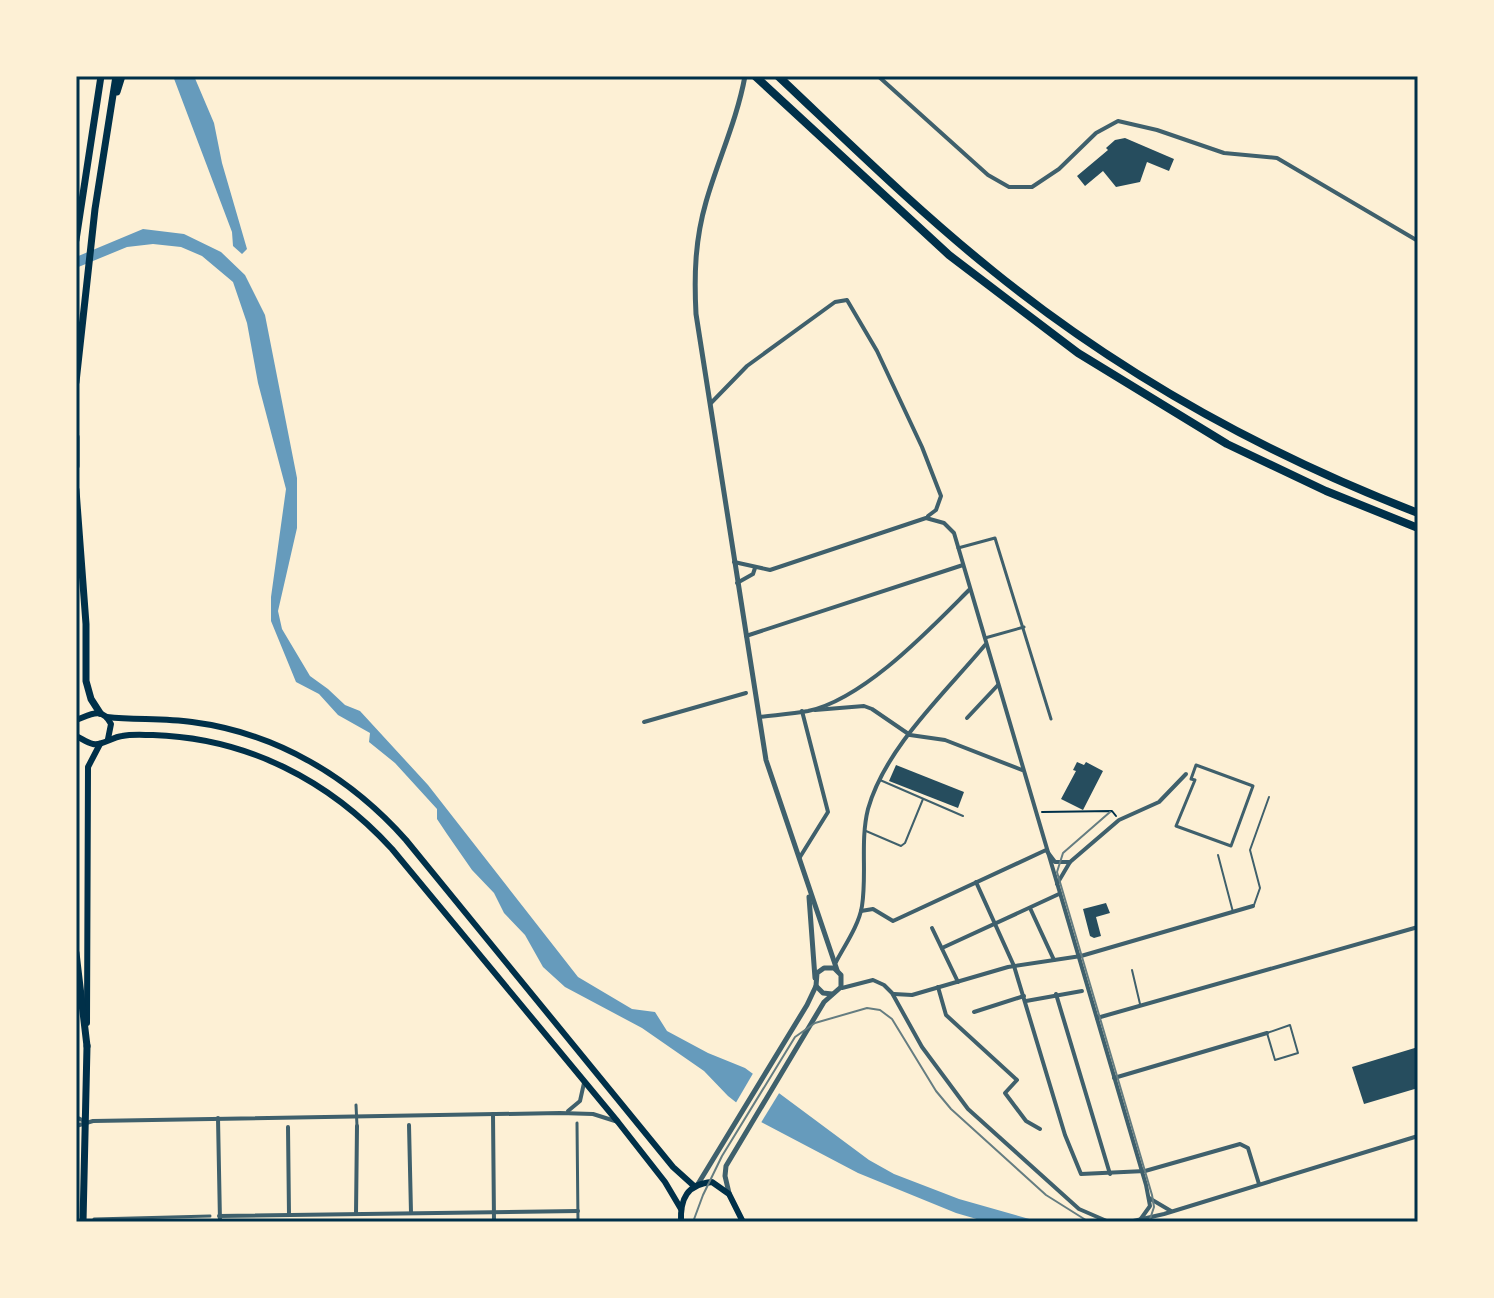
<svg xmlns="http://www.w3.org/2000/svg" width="1494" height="1298" font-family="Jost,sans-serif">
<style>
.water{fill:#669bbc}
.pier{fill:#fdf0d5}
.building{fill:#264d5e}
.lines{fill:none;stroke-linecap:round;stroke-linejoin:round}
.path{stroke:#003049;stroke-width:2}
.service{stroke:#3f606c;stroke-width:2}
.pedestrian{stroke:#3f606c;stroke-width:3}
.minor{stroke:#3f606c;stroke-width:4}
.tertiary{stroke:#3f606c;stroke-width:5}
.secondary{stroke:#003049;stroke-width:6}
.primary{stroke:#003049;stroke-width:7}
.trunk{stroke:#003049;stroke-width:7}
.motorway{stroke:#003049;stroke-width:8}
.tram{stroke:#657d81;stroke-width:2}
.neatline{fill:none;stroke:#003049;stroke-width:3}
</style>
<rect width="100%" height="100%" fill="#fdf0d5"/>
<g class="water">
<path d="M173,76h21l20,47 8,40 25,86 -5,5 -9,-8 -1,-14z"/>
<path d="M143,229l41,5 37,18 24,23 20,40 32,163v50l-19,83 4,18 28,47 18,13 17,16 15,6 68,74 150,192 54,32 23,3 12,19 41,22 37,15 124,92 25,14 65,25 81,23h-53l-31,-9 -98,-40 -97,-51 -33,-26 -24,-25 -62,-43 -77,-41 -22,-20 -18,-32 -21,-22 -10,-20 -22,-23 -25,-36 -10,-15v-10l-42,-46 -26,-21 1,-9 -32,-18 -19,-21 -23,-12 -25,-61v-24l15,-108 -28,-106 -11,-60 -14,-41 -31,-26 -21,-9 -28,-3 -26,3 -51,21v-11z"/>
</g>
<path class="pier" d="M755,1070l26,20 -22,36 -25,-20z"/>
<g class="building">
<path d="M1125,138l49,21 -5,12 -22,-9 -7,20 -24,5 -13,-16 -18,15 -8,-10 31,-26 -2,-2 9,-8z"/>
<path d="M1077,762l7,3 2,-3 17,9 -20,39 -22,-11 15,-28 -3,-1z"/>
<path d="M896,765l68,27 -6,16 -69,-27z"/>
<path d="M1106,903l4,10 -14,4 5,19 -7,2 -4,-2 -7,-27z"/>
<path d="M1418,1047v41l-54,16 -12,-37z"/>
</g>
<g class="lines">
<path class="path" d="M1042,812l70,-1 4,5"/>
<g class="service">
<path d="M880,780l83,36"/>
<path d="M866,831l35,15 4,-3 18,-44"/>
<path d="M1218,855l15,57"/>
<path d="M1254,905l6,-17 -10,-38 19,-53"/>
<path d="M1132,970l8,34"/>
<path d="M1290,1025l8,28 -23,7 -8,-27z"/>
</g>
<g class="pedestrian">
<path d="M958,548l37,-10 56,181"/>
<path d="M985,638l39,-11"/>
<path d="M1196,765l57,21 -22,60 -55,-20 19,-46 -4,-1z"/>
<path d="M356,1105l1,21"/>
<path d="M577,1123l1,99"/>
<path d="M94,1219l116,-3"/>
</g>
<g class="minor">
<path d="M878,76l110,99 21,12h23l27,-18 37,-36 22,-12 39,9 67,23 53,5 141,83"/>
<path d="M711,403l36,-37 88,-64 12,-2 30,51 45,96 19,49 -5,14 -8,6"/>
<path d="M734,562l36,8 156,-52 18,5 10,10 192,652 4,21 -10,14"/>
<path d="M737,583l16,-9 2,-6"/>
<path d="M746,636l217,-71"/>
<path d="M815,710l49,-4 8,3 38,26 35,5 77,30"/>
<path d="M759,717c16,-2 33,-3 49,-6 56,-12 121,-81 161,-121"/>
<path d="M967,718l31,-33"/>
<path d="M644,722l102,-29"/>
<path d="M800,857l28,-45 -26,-101"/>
<path d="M976,882l38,84 51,169 16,39 64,-3 95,-27 8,4 11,36"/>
<path d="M1057,884l13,-22 49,-42 40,-18 27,-28"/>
<path d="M1030,908l24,52"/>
<path d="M861,911l12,-2 20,12 153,-71 9,12h15"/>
<path d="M932,928l26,54"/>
<path d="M942,948l117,-54"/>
<path d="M836,962c9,-17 23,-37 26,-56 5,-32 -2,-65 6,-97 17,-61 77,-116 117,-164"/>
<path d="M938,987l8,28 71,65 -12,13 21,28 14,8"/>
<path d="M842,988l31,-8 11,5 8,8 30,54 46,62 111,100 30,13"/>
<path d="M894,994l18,1 96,-28 73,-11 172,-50"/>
<path d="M1056,994l54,180"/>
<path d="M1026,1001l56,-10"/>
<path d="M974,1012l50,-16"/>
<path d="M1097,1018l321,-91"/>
<path d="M1114,1078l153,-45"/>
<path d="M568,1111l12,-10 4,-18"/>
<path d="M493,1114l1,108"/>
<path d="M76,1117l8,4"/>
<path d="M218,1118l2,104"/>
<path d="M409,1125l2,88"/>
<path d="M76,1126l17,-5 467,-8 33,1 22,7"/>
<path d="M288,1127l1,88"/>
<path d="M1149,1198l22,13"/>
<path d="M356,1214l1,-88"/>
<path d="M219,1216l359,-5"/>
<path d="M1129,1222l35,-8 254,-78"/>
</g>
<g class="tertiary">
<path d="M745,76c-8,44 -27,84 -39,126 -11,38 -12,73 -10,112l70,446 71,210"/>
<path d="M809,897l6,81"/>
<path d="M816,986l7,7 9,1"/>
<path d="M698,1184l109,-179 9,-19 1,-13 7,-5h10l7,7v12l-17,15 -98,164 -1,10 4,17"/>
</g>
<g class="secondary">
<path d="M107,717c28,3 57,1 85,5 85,11 158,55 214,118l267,327 21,19"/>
<path d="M76,720c14,-5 26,-14 35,4l-3,15"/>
<path d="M76,736c5,2 11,7 17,8 9,2 19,-7 29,-8 10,-2 21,-1 31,-1 94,3 176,45 239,114l226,273 47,60 16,27"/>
<path d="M87,1023l1,-256 12,-23"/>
<path d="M681,1222c-1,-23 6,-38 31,-40l17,12 14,28"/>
</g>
<path class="primary" d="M83,1222l4,-176"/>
<g class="trunk">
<path d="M117,92l5,-16"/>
<path d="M76,240l25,-164"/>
<path d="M76,382l19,-173 21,-133"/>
<path d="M76,437v29"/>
<path d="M76,490l10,134v57l5,18 9,14"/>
<path d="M76,953l11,93"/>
</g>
<g class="motorway">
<path d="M755,76l194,179 129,98 149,91 99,47 92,37"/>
<path d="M778,76c70,66 140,135 215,195 127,103 272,183 425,242"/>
</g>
<g class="tram">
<path d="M1110,812l-47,41 -6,19 95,323 2,12 -5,15"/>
<path d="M693,1222l10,-27 19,-39 73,-119 20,-14 52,-15 13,2 12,9 44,72 15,18 95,86 43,27"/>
</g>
</g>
<rect width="1494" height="1298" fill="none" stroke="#fdf0d5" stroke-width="156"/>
<rect x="78" y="78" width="1338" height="1142" class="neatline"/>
</svg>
